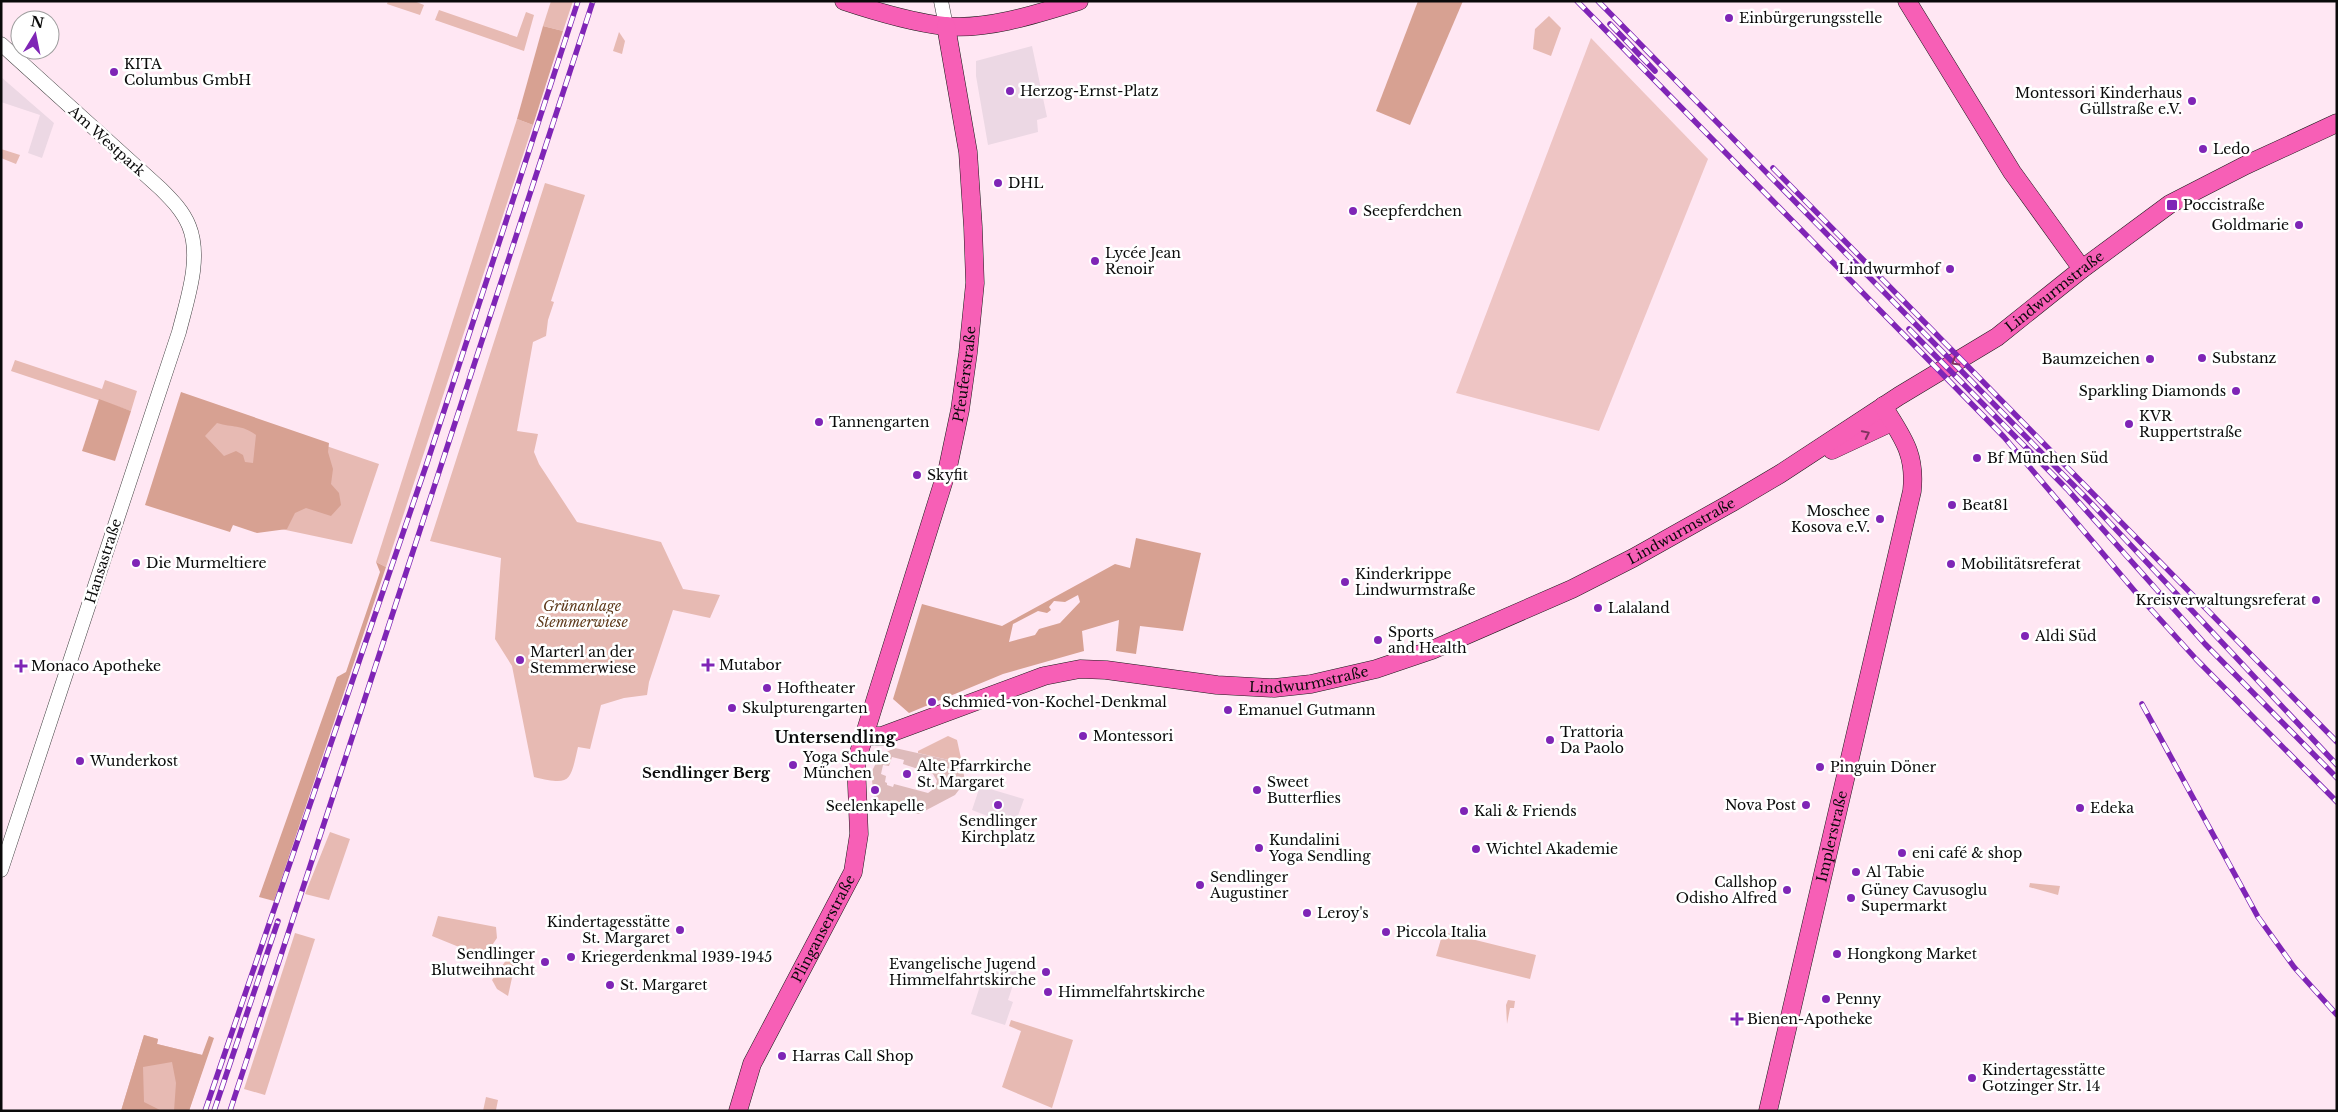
<svg xmlns="http://www.w3.org/2000/svg" width="2338" height="1112" font-family="'Libre Baskerville',serif">
<style>
.green{fill:#e7bab3}
.forest{fill:#d7a192;fill-rule:evenodd}
.cemetery{fill:#debbbb;fill-rule:evenodd}
.pitch{fill:#eec5c4}
.plaza{fill:#ecd8e4}
.lines{fill:none;stroke-linecap:round;stroke-linejoin:round}
.minor-casing{stroke:#3d3d3d;stroke-width:15}
.major-casing{stroke:#1b1b1b;stroke-width:19}
.minor{stroke:#fff;stroke-width:14}
.major{stroke:#f75fb6;stroke-width:18}
.rail-casing{stroke:#7f25b6;stroke-width:5.5}
.rail{stroke:#fff;stroke-width:4;stroke-dasharray:11;stroke-linecap:butt}
.oneway{stroke:#803460}
.poi-dot{fill:#7f25b6;stroke:#fff;stroke-width:2}
.labels{text-anchor:middle;stroke-width:5;stroke-linejoin:round;paint-order:stroke}
.poi-label{font-size:14px;fill:#0a0a0a;stroke:#fff;text-anchor:start}
.street-label{font-size:14px;fill:#0a0a0a;stroke:#fff}
.park-label{font-size:14px;font-style:italic;fill:#5f3b1d;stroke:#fff}
.neighbourhood-label{font-size:15px;font-weight:bold;fill:#0a0a0a;stroke:#fff}
.quarter-label{font-size:16px;font-weight:bold;fill:#0a0a0a;stroke:#fff}
</style>
<rect width="100%" height="100%" fill="#ffe7f3"/>
<g class="green">
<path d="M388,1h26l10,4 -4,10 -33,-11z"/>
<path d="M551,1h22l-10,30 -20,-5z"/>
<path d="M439,10l78,27 9,-25 8,3 -10,36 -89,-31z"/>
<path d="M1549,16l12,12 -10,28 -18,-7 2,-20z"/>
<path d="M619,32l6,9 -3,13 -9,-3z"/>
<path d="M517,119l16,6 -147,442 -10,-5z"/>
<path d="M1,149l19,6 -4,9 -15,-6z"/>
<path d="M545,183l40,12 -34,106 3,1 -6,18 -2,16 -13,6 -16,89 21,3 -4,18 5,12 38,58 84,20 22,47 37,6 -10,23 -37,-8 -24,72 -2,13 -23,3 -23,7 -11,44 -12,-2c-8,35 -7,39 -44,30l-22,-111 -17,-27 6,-81 -71,-17z"/>
<path d="M15,360l87,29 3,-9 32,11 -6,20 -120,-40z"/>
<path d="M180,396l199,68 -27,80 -137,-29z"/>
<path d="M948,736l9,4 5,23 -44,-10v-2z"/>
<path d="M330,832l20,7 -21,61 -24,-6z"/>
<path d="M2030,883l30,3 -2,9 -29,-8z"/>
<path d="M438,916l58,11 1,11 -15,22 -4,1 -19,-14 -27,-11z"/>
<path d="M1443,932l93,23 -6,24 -94,-23z"/>
<path d="M295,933l20,6 -50,156 -21,-6z"/>
<path d="M516,951l1,4 -9,41 -11,-7 -5,-9 20,-28z"/>
<path d="M1508,1000l7,1 -1,7h-4l-3,16 -1,-19z"/>
<path d="M1011,1020l62,20 -21,68 -50,-21 19,-56 -12,-5z"/>
<path d="M144,1035l14,4 -1,5 50,12 -18,55h-68z"/>
<path d="M486,1097l12,3 -2,10 2,1h-15z"/>
</g>
<g class="forest">
<path d="M1418,1h45l-53,124 -34,-14z"/>
<path d="M543,26l20,5 -30,94 -16,-6z"/>
<path d="M181,392l148,51 -1,9 5,17 -2,15 8,9 2,12 -10,11 -25,-8 -11,5 -8,16 -30,4 -24,-8 -3,7 -85,-27zM217,423c16,5 24,1 39,12l-3,28 -8,-1 -2,-7 -7,-4 -12,5 -19,-20z"/>
<path d="M99,399l32,12 -16,50 -33,-10z"/>
<path d="M1136,538l65,15 -18,78 -43,-5 -4,28 -20,-3 3,-31 -37,11 2,20 -81,23 -94,39 -16,-14 29,-95 80,22 113,-62 15,4zM1078,595l2,7 -20,21 -21,6 -4,6 -26,7 4,-18 25,-13 9,2 4,-3 -2,-3 5,-6 11,1z"/>
<path d="M376,562l10,5 -112,334 -15,-4 78,-220 9,-5 34,-100z"/>
<path d="M144,1035l14,4 -1,5 45,11 7,-19 5,2 -25,73h-15l2,-28 -4,-21 -29,5 1,35 18,9h-41z"/>
</g>
<path class="cemetery" d="M895,748l67,15 3,19 -10,13 -36,19 -35,-7 -10,-11 -3,-23 9,-18zM892,757l12,3 -1,4 30,10 4,7 -2,7 -7,5 -34,-9 -1,3 -6,-2v-2l-2,-1 1,-6 -5,-2 2,-9 6,1z"/>
<path class="pitch" d="M1591,38l117,121 -109,272 -143,-38z"/>
<g class="plaza">
<path d="M1032,46l15,71 -10,3 1,12 -50,13 -12,-69v-15z"/>
<path d="M1,77l53,46 -12,35 -14,-5 12,-38 -39,-13z"/>
<path d="M980,786l44,13 -9,25 -9,-3 -1,2 -33,-13z"/>
<path d="M989,958l30,9 -11,33 5,2 -8,23 -34,-11z"/>
</g>
<g class="lines">
<defs>
<g id="minor">
<path d="M941,1l5,25"/>
<path d="M1,44l160,145c11,11 22,22 28,37 13,32 -2,74 -10,106l-178,538"/>
</g>
<g id="major">
<path d="M844,1c33,11 66,21 100,25 42,5 96,-13 135,-25"/>
<path d="M1907,1l105,171 70,97"/>
<path d="M1832,450l60,-28"/>
<path id="s1" d="M864,736h18l162,-60 36,-7 26,1 111,15 57,3 37,-4 65,-15 56,-19 140,-61 61,-31 98,-55 49,-29 119,-78 98,-59 85,-68 88,-65 76,-39 91,-42"/>
<path id="s2" d="M738,1111l14,-47 101,-192 6,-38 -3,-72 92,-295 12,-57 8,-57 7,-70 -2,-56 -5,-75 -22,-126"/>
<path id="s3" d="M1768,1111l144,-620c4,-38 -10,-54 -29,-85"/>
</g>
</defs>
<use href="#minor" class="minor-casing"/>
<use href="#major" class="major-casing"/>
<use href="#minor" class="minor"/>
<use href="#major" class="major"/>
<defs>
<g id="rail">
<path d="M1577,1l427,436 134,158 58,64 141,143"/>
<path d="M1598,1l496,505 243,259"/>
<path d="M1610,24l45,47"/>
<path d="M1773,168l564,574"/>
<path d="M1909,329l158,160 138,155 132,134"/>
<path d="M2142,704l116,213 36,50 43,48"/>
<path d="M205,1111l222,-648 151,-462"/>
<path d="M214,1111l64,-190"/>
<path d="M230,1111l363,-1110"/>
</g>
</defs>
<use href="#rail" class="rail-casing"/>
<use href="#rail" class="rail"/>
</g>
<defs><path id="oneway-chevron" d="M-2-3.5L2.5 0L-2 3.5" fill="none" stroke-width="1.6" stroke-linecap="round" stroke-linejoin="round" transform="scale(1.25)"/></defs>
<g class="oneway">
<use href="#oneway-chevron" transform="translate(1955 362) rotate(149)"/>
<use href="#oneway-chevron" transform="translate(1866 434) rotate(-26)"/>
</g>
<g class="poi-dot">
<circle cx="1729" cy="18" r="5"/>
<circle cx="114" cy="72" r="5"/>
<circle cx="1010" cy="91" r="5"/>
<circle cx="2192" cy="101" r="5"/>
<circle cx="2203" cy="149" r="5"/>
<circle cx="998" cy="183" r="5"/>
<rect x="2166" y="199" width="12" height="12" rx="2.5"/>
<circle cx="1353" cy="211" r="5"/>
<circle cx="2299" cy="225" r="5"/>
<circle cx="1095" cy="261" r="5"/>
<circle cx="1950" cy="269" r="5"/>
<circle cx="2202" cy="358" r="5"/>
<circle cx="2150" cy="359" r="5"/>
<circle cx="2236" cy="391" r="5"/>
<circle cx="819" cy="422" r="5"/>
<circle cx="2129" cy="424" r="5"/>
<circle cx="1977" cy="458" r="5"/>
<circle cx="917" cy="475" r="5"/>
<circle cx="1952" cy="505" r="5"/>
<circle cx="1880" cy="519" r="5"/>
<circle cx="136" cy="563" r="5"/>
<circle cx="1951" cy="564" r="5"/>
<circle cx="1345" cy="582" r="5"/>
<circle cx="2316" cy="600" r="5"/>
<circle cx="1598" cy="608" r="5"/>
<circle cx="2025" cy="636" r="5"/>
<circle cx="1378" cy="640" r="5"/>
<circle cx="520" cy="660" r="5"/>
<path d="M705.5 657.5h5v5h5v5h-5v5h-5v-5h-5v-5h5z"/>
<path d="M18.5 658.5h5v5h5v5h-5v5h-5v-5h-5v-5h5z"/>
<circle cx="767" cy="688" r="5"/>
<circle cx="932" cy="702" r="5"/>
<circle cx="732" cy="708" r="5"/>
<circle cx="1228" cy="710" r="5"/>
<circle cx="1083" cy="736" r="5"/>
<circle cx="1550" cy="740" r="5"/>
<circle cx="80" cy="761" r="5"/>
<circle cx="793" cy="765" r="5"/>
<circle cx="1820" cy="767" r="5"/>
<circle cx="907" cy="774" r="5"/>
<circle cx="875" cy="790" r="5"/>
<circle cx="1257" cy="790" r="5"/>
<circle cx="998" cy="805" r="5"/>
<circle cx="1806" cy="805" r="5"/>
<circle cx="2080" cy="808" r="5"/>
<circle cx="1464" cy="811" r="5"/>
<circle cx="1259" cy="848" r="5"/>
<circle cx="1476" cy="849" r="5"/>
<circle cx="1902" cy="853" r="5"/>
<circle cx="1856" cy="872" r="5"/>
<circle cx="1200" cy="885" r="5"/>
<circle cx="1787" cy="890" r="5"/>
<circle cx="1851" cy="898" r="5"/>
<circle cx="1307" cy="913" r="5"/>
<circle cx="680" cy="930" r="5"/>
<circle cx="1386" cy="932" r="5"/>
<circle cx="1837" cy="954" r="5"/>
<circle cx="571" cy="957" r="5"/>
<circle cx="545" cy="962" r="5"/>
<circle cx="1046" cy="972" r="5"/>
<circle cx="610" cy="985" r="5"/>
<circle cx="1048" cy="992" r="5"/>
<circle cx="1826" cy="999" r="5"/>
<path d="M1734.5 1011.5h5v5h5v5h-5v5h-5v-5h-5v-5h5z"/>
<circle cx="782" cy="1056" r="5"/>
<circle cx="1972" cy="1078" r="5"/>
</g>
<g class="labels">
<g class="poi-label">
<text x="1739" y="23">Einbürgerungsstelle</text>
<text x="124" y="69">KITA<tspan x="124" dy="16">Columbus GmbH</tspan></text>
<text x="1020" y="96">Herzog-Ernst-Platz</text>
<text x="2182" y="98" text-anchor="end">Montessori Kinderhaus<tspan x="2182" dy="16">Güllstraße e.V.</tspan></text>
<text x="2213" y="154">Ledo</text>
<text x="1008" y="188">DHL</text>
<text x="2183" y="210">Poccistraße</text>
<text x="1363" y="216">Seepferdchen</text>
<text x="2289" y="230" text-anchor="end">Goldmarie</text>
<text x="1105" y="258">Lycée Jean<tspan x="1105" dy="16">Renoir</tspan></text>
<text x="1940" y="274" text-anchor="end">Lindwurmhof</text>
<text x="2212" y="363">Substanz</text>
<text x="2140" y="364" text-anchor="end">Baumzeichen</text>
<text x="2226" y="396" text-anchor="end">Sparkling Diamonds</text>
<text x="2139" y="421">KVR<tspan x="2139" dy="16">Ruppertstraße</tspan></text>
<text x="829" y="427">Tannengarten</text>
<text x="1987" y="463">Bf München Süd</text>
<text x="927" y="480">Skyfit</text>
<text x="1962" y="510">Beat81</text>
<text x="1870" y="516" text-anchor="end">Moschee<tspan x="1870" dy="16">Kosova e.V.</tspan></text>
<text x="146" y="568">Die Murmeltiere</text>
<text x="1961" y="569">Mobilitätsreferat</text>
<text x="1355" y="579">Kinderkrippe<tspan x="1355" dy="16">Lindwurmstraße</tspan></text>
<text x="2306" y="605" text-anchor="end">Kreisverwaltungsreferat</text>
<text x="1608" y="613">Lalaland</text>
<text x="1388" y="637">Sports<tspan x="1388" dy="16">and Health</tspan></text>
<text x="2035" y="641">Aldi Süd</text>
<text x="530" y="657">Marterl an der<tspan x="530" dy="16">Stemmerwiese</tspan></text>
<text x="719" y="670">Mutabor</text>
<text x="31" y="671">Monaco Apotheke</text>
<text x="777" y="693">Hoftheater</text>
<text x="942" y="707">Schmied-von-Kochel-Denkmal</text>
<text x="742" y="713">Skulpturengarten</text>
<text x="1238" y="715">Emanuel Gutmann</text>
<text x="1560" y="737">Trattoria<tspan x="1560" dy="16">Da Paolo</tspan></text>
<text x="1093" y="741">Montessori</text>
<text x="803" y="762">Yoga Schule<tspan x="803" dy="16">München</tspan></text>
<text x="90" y="766">Wunderkost</text>
<text x="917" y="771">Alte Pfarrkirche<tspan x="917" dy="16">St. Margaret</tspan></text>
<text x="1830" y="772">Pinguin Döner</text>
<text x="1267" y="787">Sweet<tspan x="1267" dy="16">Butterflies</tspan></text>
<text x="1796" y="810" text-anchor="end">Nova Post</text>
<text x="875" y="811" text-anchor="middle">Seelenkapelle</text>
<text x="2090" y="813">Edeka</text>
<text x="1474" y="816">Kali &amp; Friends</text>
<text x="998" y="826" text-anchor="middle">Sendlinger<tspan x="998" dy="16">Kirchplatz</tspan></text>
<text x="1269" y="845">Kundalini<tspan x="1269" dy="16">Yoga Sendling</tspan></text>
<text x="1486" y="854">Wichtel Akademie</text>
<text x="1912" y="858">eni café &amp; shop</text>
<text x="1866" y="877">Al Tabie</text>
<text x="1210" y="882">Sendlinger<tspan x="1210" dy="16">Augustiner</tspan></text>
<text x="1777" y="887" text-anchor="end">Callshop<tspan x="1777" dy="16">Odisho Alfred</tspan></text>
<text x="1861" y="895">Güney Cavusoglu<tspan x="1861" dy="16">Supermarkt</tspan></text>
<text x="1317" y="918">Leroy's</text>
<text x="670" y="927" text-anchor="end">Kindertagesstätte<tspan x="670" dy="16">St. Margaret</tspan></text>
<text x="1396" y="937">Piccola Italia</text>
<text x="535" y="959" text-anchor="end">Sendlinger<tspan x="535" dy="16">Blutweihnacht</tspan></text>
<text x="1847" y="959">Hongkong Market</text>
<text x="581" y="962">Kriegerdenkmal 1939-1945</text>
<text x="1036" y="969" text-anchor="end">Evangelische Jugend<tspan x="1036" dy="16">Himmelfahrtskirche</tspan></text>
<text x="620" y="990">St. Margaret</text>
<text x="1058" y="997">Himmelfahrtskirche</text>
<text x="1836" y="1004">Penny</text>
<text x="1747" y="1024">Bienen-Apotheke</text>
<text x="792" y="1061">Harras Call Shop</text>
<text x="1982" y="1075">Kindertagesstätte<tspan x="1982" dy="16">Gotzinger Str. 14</tspan></text>
</g>
<g class="street-label">
<text transform="translate(107 141) rotate(42)" y="5">Am Westpark</text>
<text dy="5" stroke="none"><textPath href="#s1" startOffset="1306">Lindwurmstraße</textPath></text>
<text dy="5" stroke="none"><textPath href="#s2" startOffset="780">Pfeuferstraße</textPath></text>
<text dy="5" stroke="none"><textPath href="#s1" startOffset="862">Lindwurmstraße</textPath></text>
<text transform="translate(103 561) rotate(-72)" y="5">Hansastraße</text>
<text dy="5" stroke="none"><textPath href="#s1" startOffset="458">Lindwurmstraße</textPath></text>
<text dy="5" stroke="none"><textPath href="#s3" startOffset="282">Implerstraße</textPath></text>
<text dy="5" stroke="none"><textPath href="#s2" startOffset="202">Plinganserstraße</textPath></text>
</g>
<g class="park-label">
<text x="582" y="611">Grünanlage<tspan x="582" dy="16">Stemmerwiese</tspan></text>
</g>
<g class="neighbourhood-label">
<text x="706" y="778">Sendlinger Berg</text>
</g>
<g class="quarter-label">
<text x="835" y="743">Untersendling</text>
</g>
</g>
<rect width="2338" height="1112" fill="none" stroke="#0a0a0a" stroke-width="5"/>
<g transform="translate(35 35) rotate(10)"><circle r="24" fill="#ffffff" stroke="#9d9d9d"/>
<path d="M0-4L9 19L0 12L-9 19Z" fill="#7f25b6"/>
<text y="-8" font-size="14" font-weight="bold" text-anchor="middle" fill="#0a0a0a">N</text>
</g>
</svg>
